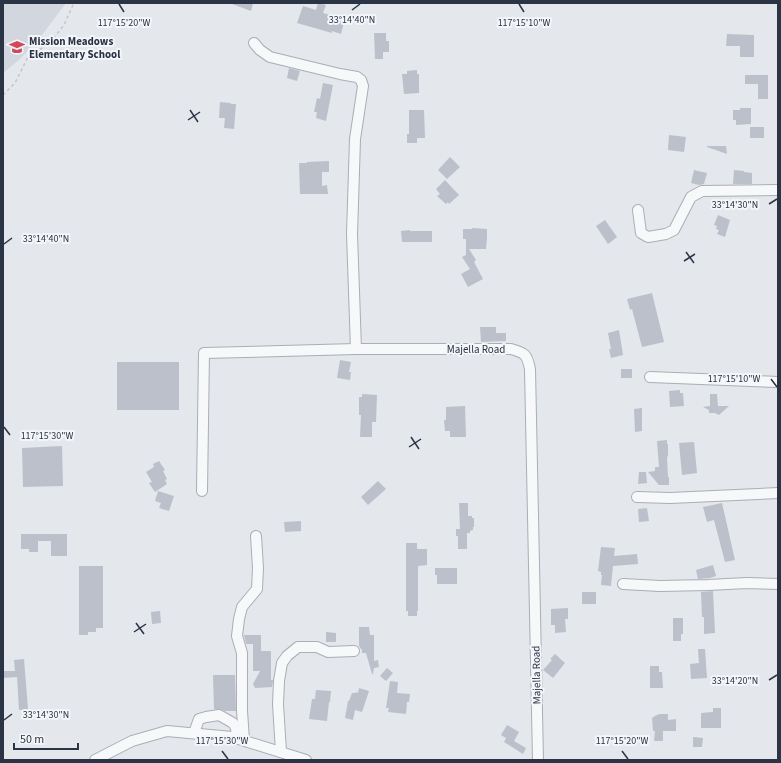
<svg xmlns="http://www.w3.org/2000/svg" width="781" height="763" font-family="'Source Sans 3',sans-serif">
<style>
.built{fill:#d2d6de}
.building{fill:#bbc0ca}
.lines{fill:none;stroke-linecap:round;stroke-linejoin:round}
.minor-casing{stroke:#a9aeb7;stroke-width:12}
.path{stroke:#c2c5cb;stroke-width:1.5;stroke-dasharray:3 3;stroke-linecap:butt}
.minor{stroke:#f7f8fa;stroke-width:10}
.ticks{fill:none;stroke:#2b3445;stroke-width:1.5}
.labels{text-anchor:middle;stroke-width:4;stroke-linejoin:round;paint-order:stroke}
.poi-label{font-size:11px;font-weight:bold;fill:#2b3445;stroke:#f4f6f9;text-anchor:start}
.street-label{font-size:11px;fill:#2b3445;stroke:#f4f6f9}
.ticks-label{font-size:10px;text-anchor:middle;fill:#2b3445;stroke:#f4f6f9;stroke-width:4;stroke-linejoin:round;paint-order:stroke}
</style>
<rect width="100%" height="100%" fill="#e4e7ec"/>
<path class="built" d="M3,3h63l-24,32 -22,24 -17,14z"/>
<g class="building">
<path d="M232,3h21l-2,8 -19,-7z"/>
<path d="M318,3l8,2 -3,8 14,4 -1,2 8,3 -3,12 -9,-3v2l-35,-10 6,-17 13,4z"/>
<path d="M374,33h12v8h3v11h-6v7h-8z"/>
<path d="M727,34l27,1v22h-14v-11h-14z"/>
<path d="M289,68l11,3 -3,10 -10,-3z"/>
<path d="M417,70v4h2v19l-15,1 -2,-20h5v-3z"/>
<path d="M745,75h23v24h-10v-15h-13z"/>
<path d="M323,83l10,2 -7,36 -10,-3 1,-6h-3l3,-14 3,1z"/>
<path d="M220,102l10,1 2,1h4l-2,25 -10,-1 1,-10h-6z"/>
<path d="M740,108h11v16l-15,1v-5h-3v-10h7z"/>
<path d="M409,110h15l1,28h-8v5h-10v-9h2z"/>
<rect x="750" y="127" width="14" height="11"/>
<path d="M669,135l17,2 -2,15 -16,-2z"/>
<path d="M707,146h19l1,8 -20,-7z"/>
<path d="M450,157l10,10 -13,12 -9,-9z"/>
<path d="M329,161v11h-7v14l5,-1 1,9h-28l-1,-31h8v-1z"/>
<path d="M694,170l13,3 -3,11 -5,1 -8,-2z"/>
<path d="M734,170l10,1v1l8,1v11h-19z"/>
<path d="M445,180l14,15 -10,9 -1,-2 -2,2 -9,-8 3,-2 -4,-5z"/>
<path d="M718,215l12,5 -5,17 -8,-3 2,-4 -3,-1 1,-3 -3,-1z"/>
<path d="M605,220l12,17 -9,7 -12,-18z"/>
<path d="M472,228l15,1v9l-1,11h-17l7,11 -2,2 9,17 -15,8 -7,-13 9,-5 -8,-12 4,-2v-16h-3v-10h9z"/>
<path d="M410,230v1h22v11h-30l-1,-11z"/>
<path d="M652,293l12,49 -22,5 -10,-38 -2,1 -3,-11z"/>
<path d="M480,327h16v6h10v8l-25,1z"/>
<path d="M619,330l4,25 -12,3 -2,-9h2l-3,-16z"/>
<path d="M340,360l11,2 -2,10h2l-1,8 -13,-2z"/>
<rect x="117" y="362" width="62" height="48"/>
<rect x="621" y="369" width="11" height="9"/>
<path d="M680,390v3h3l1,13 -14,1 -1,-16z"/>
<path d="M362,394l15,1 -1,27h-4v15h-12l1,-22h-2v-18h3z"/>
<path d="M710,394h7l1,12h11l-10,9 -4,-2h-6v-3l-6,-3 7,-1z"/>
<path d="M465,406l1,31h-16v-6h-5l-1,-11h2v-13z"/>
<path d="M642,408v23l-7,1 -1,-23z"/>
<path d="M667,440v4h1v12l-1,1 1,20h1v8h-10l-11,-13 7,-1v-4h4l-2,-26z"/>
<path d="M694,442l3,31 -15,2 -3,-32z"/>
<path d="M62,446l1,40 -40,1 -1,-39z"/>
<path d="M159,461l6,9 -2,1 4,8 -2,1 2,4 -12,8 -6,-9 3,-1 -6,-10 8,-5 -1,-3z"/>
<path d="M639,472h7l1,11 -9,1z"/>
<path d="M378,481l8,8 -18,16 -7,-8z"/>
<path d="M158,491l16,5 -5,15 -10,-3 2,-5 -6,-2z"/>
<path d="M459,503h9v13h4v2h2v9h-1v3l-3,1v2h-3v16h-9v-13h-2v-7h4z"/>
<path d="M722,503l13,57 -10,2 -11,-42 -7,2 -4,-15z"/>
<path d="M647,508l2,13 -10,1 -1,-13z"/>
<path d="M301,521v10l-16,1 -1,-10z"/>
<path d="M21,534h46v22h-16v-15h-13v11h-9v-3h-8z"/>
<path d="M406,543h11v6h10v16l-9,1v45h-1v5h-9v-5h-2z"/>
<path d="M601,547l14,1 -1,8 23,-2 1,10 -25,2 -2,20 -10,-1 1,-10h-1v-3l-3,-1z"/>
<path d="M713,565l3,11 -6,2 -12,1 -2,-9z"/>
<path d="M79,566h24v62h-7v4h-8v3h-9z"/>
<path d="M435,568h22v16h-20v-9h-2z"/>
<path d="M713,591l2,42 -11,1v-17h-2l-1,-25z"/>
<rect x="582" y="592" width="14" height="12"/>
<path d="M568,608v11h-3l1,13 -11,1v-8h-4v-16z"/>
<path d="M160,611l1,12 -9,1 -1,-12z"/>
<path d="M673,618h10v16h-2v7h-8z"/>
<path d="M359,627h10l1,8h4v26l4,-1 1,7 -5,1 -1,6h-1l-6,-21h-4v-3l-3,-4z"/>
<path d="M326,632l10,1v9h-10z"/>
<path d="M244,635h17v16h10v29h2l-1,7 -17,1 -2,-4 7,-13h-7v-27h-7z"/>
<path d="M698,649h7l2,29 -16,1 -1,-15 9,-1z"/>
<path d="M555,654l10,9 -12,15 -10,-8 9,-10 -2,-1z"/>
<path d="M24,659l4,50 -9,1 -2,-33 -14,1v-7h12l-1,-11z"/>
<path d="M650,666h9v6h3l1,16h-13z"/>
<path d="M387,668l6,5 -7,8 -6,-5z"/>
<path d="M213,675h22l1,36h-11l-6,-2h-5z"/>
<path d="M390,681l8,1 -1,11 13,1 -1,8h-2l-1,12 -18,-2 1,-4h-3z"/>
<path d="M359,688l10,3 -7,21 -7,-2 -2,10 -8,-2 3,-17h1l3,-8h3l1,-1 2,1z"/>
<path d="M316,690l15,1 -1,11h-1l-2,19 -18,-2 3,-20h3z"/>
<path d="M713,708h8v20h-20v-15l12,-1z"/>
<path d="M659,714h9v6l8,-1v12h-13v10h-9l1,-10h-2l-1,-13 3,-2z"/>
<path d="M507,725l12,7 -5,9 12,7 -3,6 -19,-12 2,-4 -5,-3z"/>
<path d="M693,737l10,1 -1,9h-9z"/>
</g>
<g class="lines">
<defs>
<g id="minor">
<path d="M254,43l6,7 10,7 70,17 17,3 4,3 2,6 -8,53 -3,95 4,115"/>
<path d="M638,210l3,23 7,4 18,-3 8,-4 17,-33 11,-6 76,-1"/>
<path d="M650,377l128,5"/>
<path d="M202,491l2,-138 152,-4h155c14,4 16,5 19,20l8,391"/>
<path d="M637,497l33,1 108,-5"/>
<path d="M623,584l37,2 48,-1 39,-2 31,1"/>
<path d="M194,733l5,-14 7,-2 13,-2 14,8 3,5 1,10"/>
<path d="M244,740l-2,-29v-58l-5,-17 2,-17 3,-12 15,-18 1,-21 -2,-32"/>
<path d="M281,752l-3,-48 1,-23 3,-18 5,-7 11,-9h19l11,5 26,-1"/>
<path d="M95,760l37,-19 35,-10 65,6 74,23"/>
</g>
</defs>
<use href="#minor" class="minor-casing"/>
<path class="path" d="M3,95l12,-12 13,-26 22,-14 14,-18 9,-20 3,-2"/>
<use href="#minor" class="minor"/>
</g>
<path class="ticks" d="M119,4l5,8M519,4l5,8M352,10l8,-6M190,110l8,12M188,120l12,-8M769,204l8,-5M4,244l8,-6M686,252l8,11M684,261l11,-7M771,379l6,8M4,427l6,8M411,437l8,12M409,447l12,-8M136,623l8,11M134,632l12,-8M769,680l8,-5M4,720l8,-6M222,751l6,8M622,751l6,8"/>
<defs>
<symbol id="school-bare" viewBox="-9 -9 18 18"><path d="M0-5L7-2L0 1L-7-2ZM-4 1L0 2.5L4 1V4Q0 6-4 4Z" fill="#d1495b" stroke="#f4f6f9" stroke-width="2.5" paint-order="stroke"/></symbol>
</defs>
<g fill-rule="evenodd">
<use href="#school-bare" x="6" y="36" width="22" height="22"/>
</g>
<g class="labels">
<g class="poi-label">
<text x="29" y="45">Mission Meadows<tspan x="29" dy="13">Elementary School</tspan></text>
</g>
<g class="street-label">
<text x="476" y="353">Majella Road</text>
<text transform="translate(536 675) rotate(-91)" y="4">Majella Road</text>
</g>
</g>
<g class="ticks-label">
<text x="352" y="23">33°14'40"N</text>
<text x="124" y="26">117°15'20"W</text>
<text x="524" y="26">117°15'10"W</text>
<text x="735" y="208">33°14'30"N</text>
<text x="46" y="242">33°14'40"N</text>
<text x="734" y="382">117°15'10"W</text>
<text x="47" y="439">117°15'30"W</text>
<text x="735" y="684">33°14'20"N</text>
<text x="46" y="718">33°14'30"N</text>
<text x="222" y="744">117°15'30"W</text>
<text x="622" y="744">117°15'20"W</text>
</g>
<rect width="781" height="763" fill="none" stroke="#2b3445" stroke-width="8"/>
<path d="M14 743v6h64v-6" fill="none" stroke="#2b3445" stroke-width="2"/>
<text x="20" y="743" font-size="12" fill="#2b3445" stroke="#f4f6f9" stroke-width="3" paint-order="stroke">50 m</text>
</svg>
